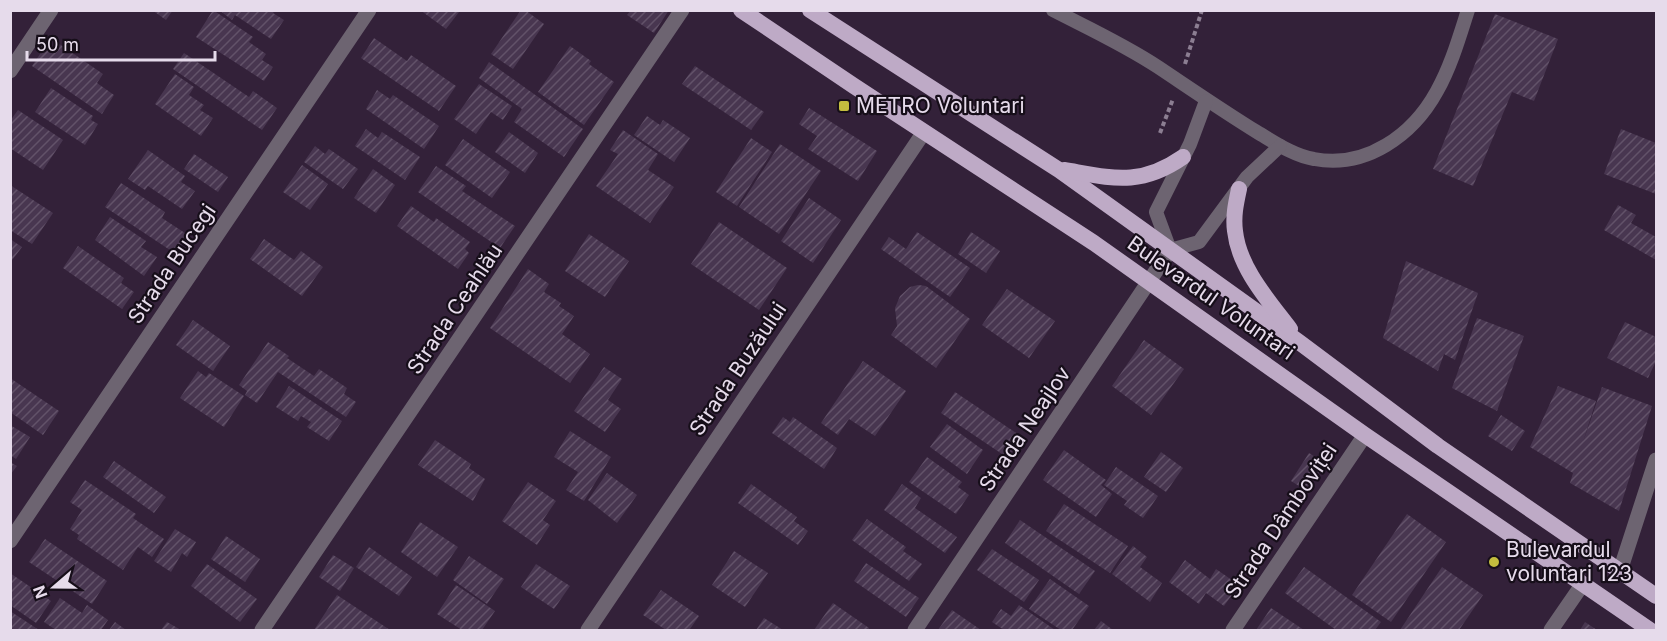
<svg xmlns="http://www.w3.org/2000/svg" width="1667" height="641" font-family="Inter,sans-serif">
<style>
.building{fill:url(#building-hatch)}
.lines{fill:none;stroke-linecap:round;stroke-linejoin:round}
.path{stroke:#8c7e92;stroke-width:4;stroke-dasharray:4.5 3;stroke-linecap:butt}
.service{stroke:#6d6471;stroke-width:14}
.minor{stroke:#6d6471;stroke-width:15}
.trunk{stroke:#beaac6;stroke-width:16}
.poi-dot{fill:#c3bd3e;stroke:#160e19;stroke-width:2}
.labels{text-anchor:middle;stroke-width:4.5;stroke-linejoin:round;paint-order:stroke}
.poi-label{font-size:21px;fill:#e6dbeb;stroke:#160e19;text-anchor:start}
.street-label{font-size:21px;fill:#e6dbeb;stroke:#160e19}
</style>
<defs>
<pattern id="building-hatch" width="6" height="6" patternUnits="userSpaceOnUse" patternTransform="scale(1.5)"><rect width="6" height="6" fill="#483650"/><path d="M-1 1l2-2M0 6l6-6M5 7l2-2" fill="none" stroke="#625269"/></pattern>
</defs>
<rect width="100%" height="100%" fill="#332139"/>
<g class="building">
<path d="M152,10h21l-7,10z"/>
<path d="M213,10l40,27 -4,5 17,12 -4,6 11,7 -9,14 -68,-44z"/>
<path d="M219,10h56l-2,3 11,7 -13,19 -36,-24 -3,5z"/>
<path d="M420,10h37l2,2 -13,17z"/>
<path d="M521,10h4l19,14 -31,45 -22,-15z"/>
<path d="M631,10h38l-15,23 -27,-18z"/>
<path d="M1495,14l63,25 -24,62 -22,-9 -39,94 -40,-17z"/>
<path d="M374,38l33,23 4,-6 45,31 -17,25 -78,-53z"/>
<path d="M58,43l45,31 -6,9 17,12 -12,19 -70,-48 14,-21 8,5z"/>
<path d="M570,46l21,15 -2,3 25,18 -30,43 -46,-33z"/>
<path d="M184,53l65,44 4,-6 24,17 -15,22 -89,-61z"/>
<path d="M489,62l94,67 -19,28 -50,-35 8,-13 -43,-31z"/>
<path d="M695,66l69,46 -13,18 -69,-46z"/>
<path d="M175,74l19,13 -5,8 15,10 -4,5 13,8 -12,18 -46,-32z"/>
<path d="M479,84l33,22 -9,14 -12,-8 -15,22 -22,-15z"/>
<path d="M51,88l42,28 -2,4 7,4 -13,21 -50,-33z"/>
<path d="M377,90l13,9 3,-4 46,31 -15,23 -58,-40z"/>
<path d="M809,108l68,43 -19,30 -50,-32 9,-13 -18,-12z"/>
<path d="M18,110l45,30 -20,30 -33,-22v-27z"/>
<path d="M647,116l13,9 3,-5 27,18 -16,24 -40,-27z"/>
<path d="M366,129l12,9 4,-6 38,25 -15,23 -50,-34z"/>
<path d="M1621,129l35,14v51l-52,-20z"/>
<path d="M623,130l35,24 -10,16 26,17 -24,36 -54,-37 22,-32 -8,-4z"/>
<path d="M509,132l29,21 -13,20 -30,-21z"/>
<path d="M751,138l21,14 -35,54 -21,-14z"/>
<path d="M463,139l47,33 -18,26 -47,-33z"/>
<path d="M780,144l41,27 -42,63 -40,-27z"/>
<path d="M315,146l10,8 4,-5 29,20 -15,20 -39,-27z"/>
<path d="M148,150l37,26 -4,6 14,9 -13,18 -34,-23 -3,4 -17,-11z"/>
<path d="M194,154l34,23 -10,15 -34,-23z"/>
<path d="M302,165l26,19 -18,26 -27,-18z"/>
<path d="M436,166l30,20 -4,5 53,35 -15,22 -82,-56z"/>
<path d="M373,169l22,16 -19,28 -22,-15z"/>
<path d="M121,183l44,29 -3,6 26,17 -12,19 -71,-47z"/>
<path d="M10,185l43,28 -21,31 -22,-14z"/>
<path d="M809,198l32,22 -28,43 -32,-22z"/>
<path d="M1618,205l18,10 -5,8 25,14v23l-52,-30z"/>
<path d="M411,206l23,16 2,-4 34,24 -5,7 4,4 -11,16 -61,-43z"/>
<path d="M110,217l36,24 -5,6 16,10 -13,19 -49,-36z"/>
<path d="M719,222l68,46 -28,42 -68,-46z"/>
<path d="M917,232l53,36 -20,29 -69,-48 8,-12 17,12z"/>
<path d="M971,232l29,19 -14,22 -28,-19z"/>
<path d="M589,234l40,27 -24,36 -40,-26z"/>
<path d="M10,239l12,8 -12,16z"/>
<path d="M264,239l30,21 7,-9 22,16 -21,29 -52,-37z"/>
<path d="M78,246l46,32 -3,5 13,9 -12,17 -59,-41z"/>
<path d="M1406,261l72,32 -23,67 -11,-6 -6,17 -55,-33z"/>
<path d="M528,269l21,15 -5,8 17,11 -2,3 15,10 -12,18 28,20 -20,29 -80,-55z"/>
<path d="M918,285l8,1 44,33 -34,49 -45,-33 6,-9 -2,-18 5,-12 10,-9z"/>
<path d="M1007,289l48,32 -26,37 -47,-33z"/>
<path d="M1477,318l47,18 -27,75 -45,-23z"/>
<path d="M193,320l37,26 -17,25 -37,-26z"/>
<path d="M1625,322l31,15v24l-8,17 -41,-20z"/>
<path d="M1144,340l40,29 -33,46 -39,-29z"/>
<path d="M268,342l21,14 -2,2 27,18 5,-7 28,19 -3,6 12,8 -10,15 -68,-45 -21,31 -12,-8 2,-4 -8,-6z"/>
<path d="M863,361l43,30 -31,45 -26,-17 -11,16 -17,-12z"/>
<path d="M604,367l18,12 -14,21 13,9 -16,23 -31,-21z"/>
<path d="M198,371l8,6 3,-4 35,23 -20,31 -44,-29z"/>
<path d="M10,378l49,33 -16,24 -33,-23z"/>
<path d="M289,386l53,35 -13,20 -22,-14 4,-5 -10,-6 -3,5 -22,-14z"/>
<path d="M1558,386l38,15 -13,41 19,-55 50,19 -33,105 -49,-28 3,-10 -43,-26z"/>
<path d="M955,392l67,45 -14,21 -67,-45z"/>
<path d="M1501,415l24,16 -13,20 -24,-15z"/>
<path d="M783,417l7,5 3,-5 44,31 -13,21 -52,-36z"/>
<path d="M947,424l36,26 -16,24 -37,-27z"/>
<path d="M10,425l20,12 -14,22 -6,-4z"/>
<path d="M570,431l41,26 -27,44 -18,-11 12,-18 -24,-15z"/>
<path d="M435,440l36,24 -2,4 16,11 -12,22 -55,-36z"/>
<path d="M1064,450l42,30 -5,5 11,9 -16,23 -53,-37z"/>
<path d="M1161,452l22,16 -17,24 -22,-15z"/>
<path d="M1309,453l16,10 -18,28 -16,-10z"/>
<path d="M927,457l35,25 -4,5 11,8 -13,19 -47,-32z"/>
<path d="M114,461l52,36 -12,16 -51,-36z"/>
<path d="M10,462l7,4 -7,9z"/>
<path d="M1116,467l42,29 -15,22 -19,-13 3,-4 -23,-16z"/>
<path d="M607,473l30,22 -20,28 -29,-23z"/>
<path d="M85,480l51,34 -3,4 31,21 -12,18 -14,-10 -15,23 -46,-31 2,-4 -9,-6 12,-19 -12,-8z"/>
<path d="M528,482l28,19 -13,19 7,5 -13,20 -35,-24z"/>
<path d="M751,484l46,33 -3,4 14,10 -10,14 -60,-42z"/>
<path d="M902,484l19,14 -6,10 42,29 -12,16 -61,-43z"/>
<path d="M1064,504l64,42 -18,27 -64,-42z"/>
<path d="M1407,514l39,28 -55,80 -39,-27z"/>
<path d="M867,519l39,28 -3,4 19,13 -13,17 -57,-41z"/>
<path d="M1020,520l75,51 -16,23 -74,-51z"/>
<path d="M420,522l38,25 -21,30 -36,-25z"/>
<path d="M175,529l21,13 -9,15 -5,-4 -11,19 -17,-11z"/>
<path d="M226,536l34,23 -15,23 -34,-23z"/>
<path d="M45,539l62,42 -15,23 -63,-42z"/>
<path d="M1133,546l14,11 -7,10 22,16 -12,19 -38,-28z"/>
<path d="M369,547l43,30 -13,19 -43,-29z"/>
<path d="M992,549l47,31 -15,22 -47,-32z"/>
<path d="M734,551l34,22 -23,34 -33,-22z"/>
<path d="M333,555l21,13 -14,23 -21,-14z"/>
<path d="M469,556l35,23 -17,25 -34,-24z"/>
<path d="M1185,560l25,19 6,-10 23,16 -15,21 -18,-13 -7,11 -30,-22z"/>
<path d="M866,563l53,35 -13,19 -52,-36z"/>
<path d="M207,564l50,35 -17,23 -49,-36z"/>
<path d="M536,564l34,22 -16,23 -33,-22z"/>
<path d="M1304,567l77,55 -6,8h-39l-51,-37z"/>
<path d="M1442,567l41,28 -24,35h-59z"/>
<path d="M10,573l41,28 -15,22 -26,-18z"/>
<path d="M1050,579l39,27 -17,24h-11l-32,-21z"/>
<path d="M456,585l39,26 -13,19h-20l-25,-16z"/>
<path d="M661,590l38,26 -9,13 2,1h-26l-23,-15z"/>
<path d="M337,595l53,35h-76z"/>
<path d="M60,598l22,15 5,-8 21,15 -7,10h-45l-12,-8z"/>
<path d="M833,603l36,25 -1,2h-54z"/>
<path d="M1019,605l36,25h-51l-12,-8 9,-13 10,7z"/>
<path d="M1271,608l33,22h-48z"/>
<path d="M952,610l29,20h-43z"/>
<path d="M10,611l29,19h-29z"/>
<path d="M764,618l19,12h-27z"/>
<path d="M1101,621l12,9h-19z"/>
<path d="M115,622l11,8h-17z"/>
<path d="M167,622l14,8h-20z"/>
<path d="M1585,622l12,8h-17z"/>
</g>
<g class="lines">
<g class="path">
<path d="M1185,64l17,-54"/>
<path d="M1160,133l13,-34"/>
</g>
<g class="service">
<path d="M1053,10c35,18 72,35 105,57 33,22 65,44 99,65 17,10 37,24 57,27 52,10 99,-24 123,-68 14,-25 22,-53 31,-81"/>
<path d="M1206,101l-16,43 -34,68 14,38 29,-8 48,-65 33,-31"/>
</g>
<g class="minor">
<path d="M10,71l41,-61"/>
<path d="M10,541l359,-531"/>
<path d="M1620,571l36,-111"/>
<path d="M262,630l420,-620"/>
<path d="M588,630l336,-498"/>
<path d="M915,630l255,-380"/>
<path d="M1233,630l132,-195"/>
<path d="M1551,630l31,-45"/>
</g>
<g class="trunk">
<path d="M741,10l113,76 240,157 271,192 285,195"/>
<path d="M810,10l249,160 240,172 139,104 218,150"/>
<path d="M1064,170c48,8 76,17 119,-13"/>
<path d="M1239,189c-3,14 -6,27 -4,42 4,37 33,69 55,98"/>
</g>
</g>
<g class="poi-dot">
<rect x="838" y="100" width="12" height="12" rx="3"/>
<circle cx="1494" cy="562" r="6"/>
</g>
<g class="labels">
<g class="poi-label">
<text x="856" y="113">METRO Voluntari</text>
<text x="1506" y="557">Bulevardul<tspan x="1506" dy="24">voluntari 123</tspan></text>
</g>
<g class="street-label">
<text transform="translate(172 264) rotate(-56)" y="7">Strada Bucegi</text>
<text transform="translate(1211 298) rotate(35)" y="7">Bulevardul Voluntari</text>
<text transform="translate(455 309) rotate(-56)" y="7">Strada Ceahlău</text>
<text transform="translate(738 369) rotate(-56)" y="7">Strada Buzăului</text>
<text transform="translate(1025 429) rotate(-56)" y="7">Strada Neajlov</text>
<text transform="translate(1281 521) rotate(-56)" y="7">Strada Dâmboviței</text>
</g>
</g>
<rect width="1667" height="641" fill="none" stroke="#e6dbeb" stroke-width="24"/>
<g transform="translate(54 587) rotate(250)" stroke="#160e19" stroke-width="4.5" paint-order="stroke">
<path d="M0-4.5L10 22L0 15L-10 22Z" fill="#e6dbeb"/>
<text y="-9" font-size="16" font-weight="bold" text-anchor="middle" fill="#e6dbeb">N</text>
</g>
<path d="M27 51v9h188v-9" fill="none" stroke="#e6dbeb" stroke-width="3"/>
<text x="36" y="51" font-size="18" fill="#e6dbeb" stroke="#160e19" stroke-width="4.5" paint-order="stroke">50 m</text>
</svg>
